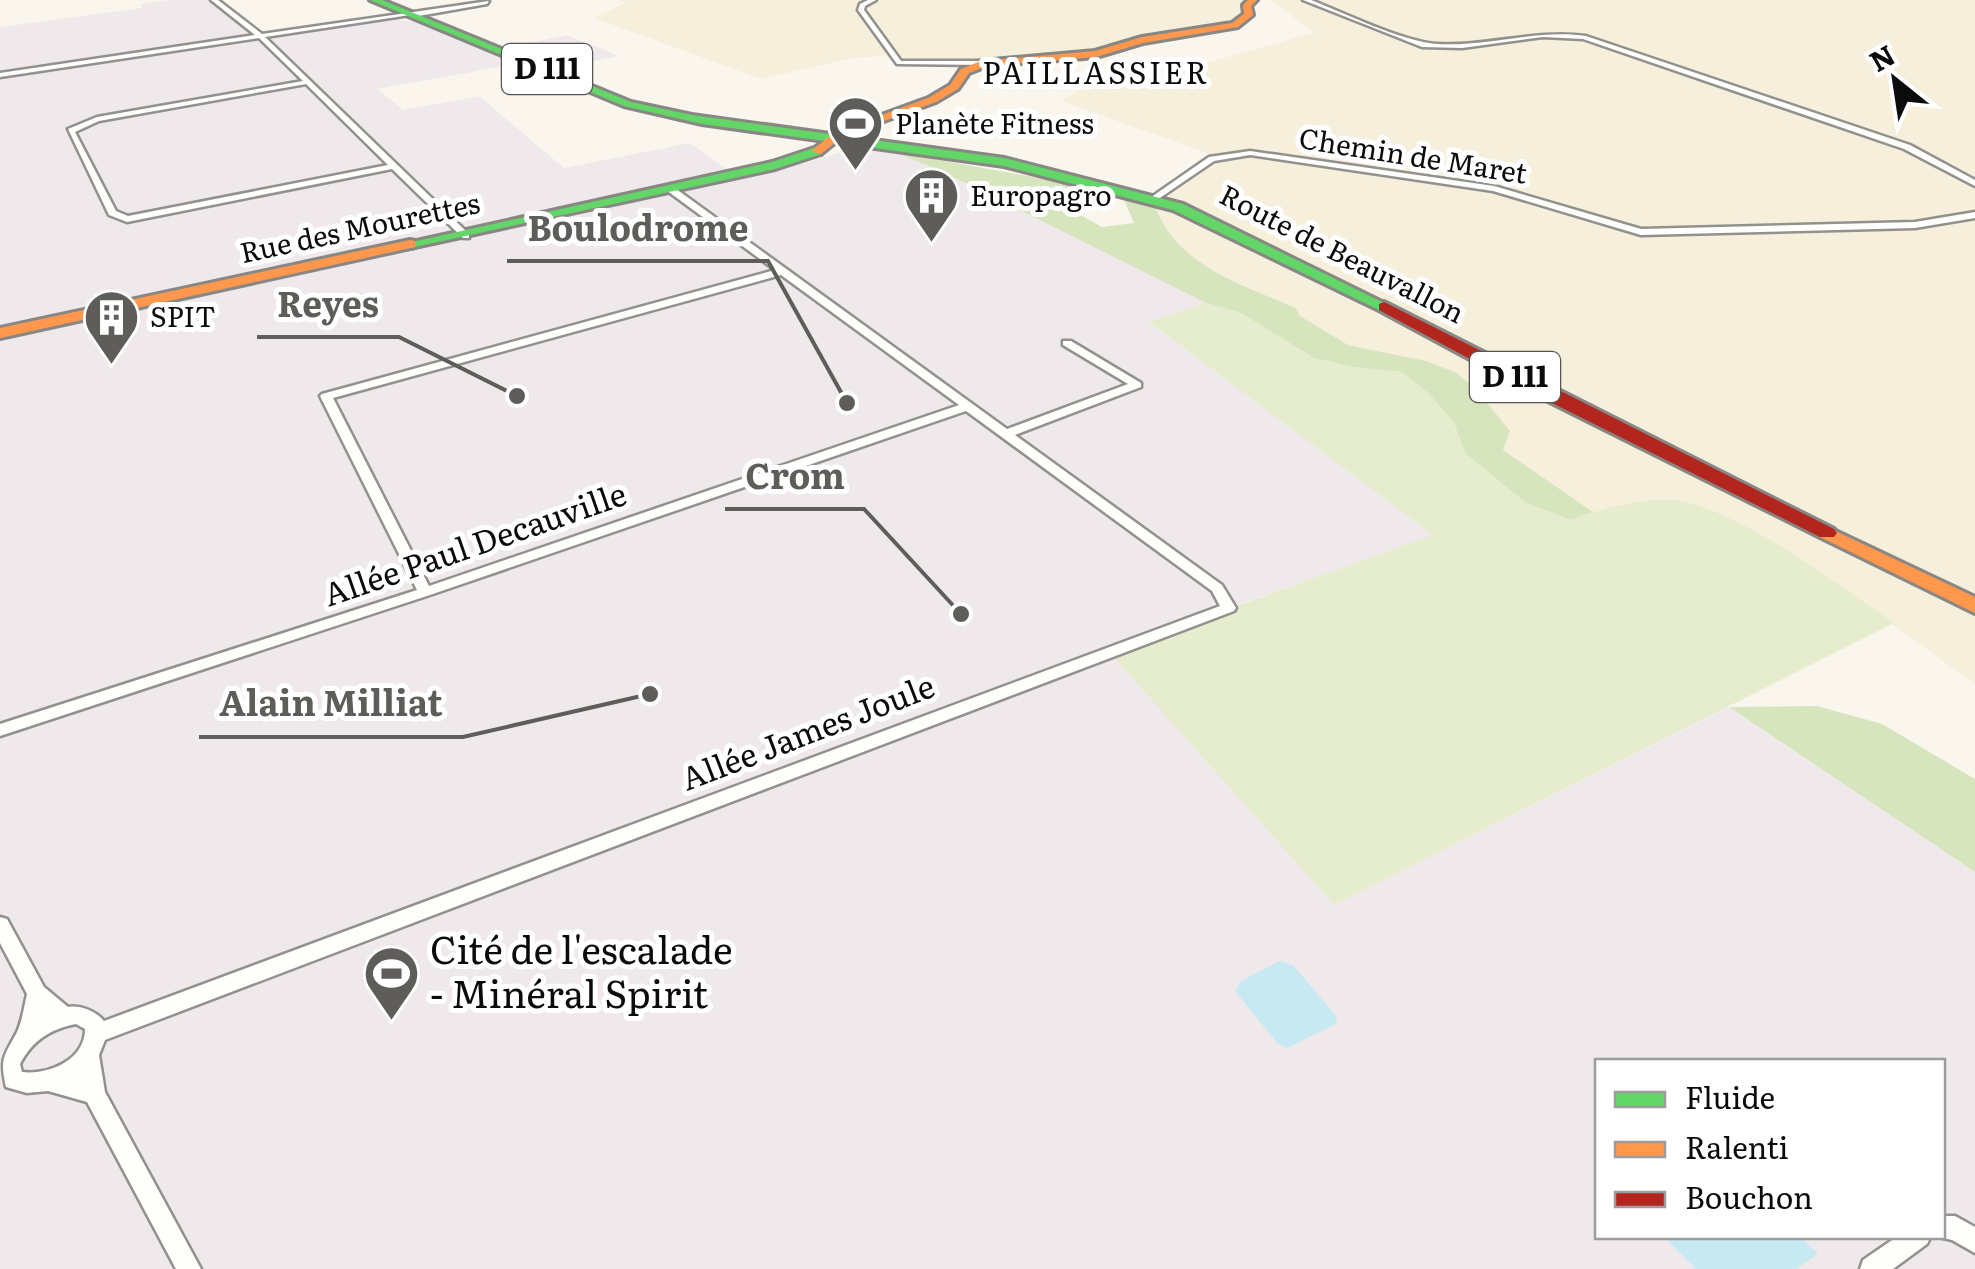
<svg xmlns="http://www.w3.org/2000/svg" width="1975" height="1269" font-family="Literata,serif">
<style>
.industrial{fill:#f0e9ec;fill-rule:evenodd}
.farmland{fill:#f6efdb}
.green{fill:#e6edcf}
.forest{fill:#d7e5be}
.water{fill:#c7e9f2}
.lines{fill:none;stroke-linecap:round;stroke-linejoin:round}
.street-casing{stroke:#93918d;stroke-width:5}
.fast-casing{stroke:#898784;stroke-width:6}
.slow-casing{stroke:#898784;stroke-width:6}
.jam-casing{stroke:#898784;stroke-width:6}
.street{fill:#fefefc;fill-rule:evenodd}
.fast{fill:#63d668;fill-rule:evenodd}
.slow{fill:#ff974d;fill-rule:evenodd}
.jam{fill:#b3261e;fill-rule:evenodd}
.labels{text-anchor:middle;stroke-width:10;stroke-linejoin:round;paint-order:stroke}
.far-poi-label{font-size:28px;fill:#0b0b0b;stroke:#fff;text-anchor:start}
.far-street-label{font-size:28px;fill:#0b0b0b;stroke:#fff}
.shield{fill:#fff;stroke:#545454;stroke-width:2.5}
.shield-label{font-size:30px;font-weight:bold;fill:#0b0b0b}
.far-neighbourhood-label{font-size:30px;letter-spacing:2.5px;fill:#0b0b0b;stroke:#fff}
.street-label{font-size:32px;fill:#0b0b0b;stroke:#fff}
.near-poi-label{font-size:38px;fill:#0b0b0b;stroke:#fff;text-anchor:start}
.leader{fill:none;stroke:#5f5d5a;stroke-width:4}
.callout-dot{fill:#5f5d5a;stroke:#fff;stroke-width:4}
.callout-label{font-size:35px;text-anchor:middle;font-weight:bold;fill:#5f5d5a;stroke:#fff;stroke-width:10;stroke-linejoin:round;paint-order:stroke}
</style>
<rect width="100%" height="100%" fill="#faf6ee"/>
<g class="industrial">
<path d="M169,0h41l40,34 -250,40v-47l142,-19 -2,-4z"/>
<path d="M388,18l36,5 97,40 -143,26 25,21 76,-14 85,72 126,-25 41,29 -731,159v-254z"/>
<path d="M567,35l52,21 -48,10 -52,-21z"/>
<path d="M859,147l36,5 48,20 263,131 -56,20 284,212 -205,73 104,297 396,-198 246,165v397h-1975v-930l784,-170zM1598,1062h344v174h-344z"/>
</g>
<g class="farmland">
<path d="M618,0h635l-12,22 -89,16 -56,16 -178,11 -15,-1 -12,-9 -38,3 -92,21 -167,-61 33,-16z"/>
<path d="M1272,0h703v684l-181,-130 -126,-55 -75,13 -90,-62 -48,-78 -29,-11 -78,-16 -48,-29 -4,-8 -79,-34 -27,-17 -28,-32 -6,-14 16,-18 49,-35 -160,-57 17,-10 33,-6 35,3 31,-11 6,-8 131,-36z"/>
</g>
<path class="green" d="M1206,303l33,9 75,46 39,9 49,5 27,22 25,29 11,30 106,67c29,-11 69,-22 99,-20 62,3 171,87 224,123l-560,282 -225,-253 324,-117 -284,-213z"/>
<g class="forest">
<path d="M895,152l188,34 -33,8v4l52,29 32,-4 -11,-26 36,9 -2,5c24,57 87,74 139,97l4,8 48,29 78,16 29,11 18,14 37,45 -7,19 90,62 -22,8 -46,-18 -60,-49 -11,-30 -25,-29 -27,-22 -49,-5 -39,-9 -75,-46 -33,-9 -263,-131z"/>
<path d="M1817,706l65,18 93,55v93l-246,-165z"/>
</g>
<g class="water">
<path d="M1280,961l13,4 44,52 -1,7 -49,24 -10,-5 -42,-52 6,-10z"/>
<path d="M1664,1237h136l18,17 -22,15h-100z"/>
</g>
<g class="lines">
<defs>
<g id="street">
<path d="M211,0h7l44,34 227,-33 -2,3 -74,13 -3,-2 -145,22 204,197v4h-6l-71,-69 -265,53 -18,-7 -41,-86 29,-12 206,-36 -44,-43 -259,39v-4l255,-38zM306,84l82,81 -260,51 -12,-5 -41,-79 24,-11z"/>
<path d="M868,0h8l-11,6 -1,4 37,51h84l3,2 -3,2 -88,-1 -39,-54 2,-6z"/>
<path d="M1303,0h8c33,13 93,42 126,44 50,3 99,-15 149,-8l324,109 65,35v6l-71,-37 -321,-110 -40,-2 -81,11 -40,-1z"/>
<path d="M1250,151l244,35 147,43 274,-7 60,-10v6l-60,10 -274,7 -148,-44 -243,-36 -36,6 -60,41 -7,-2 62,-43z"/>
<path d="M666,186h6l335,243 121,-45 -65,-39v-4h8l70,42v4l-126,48 207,150 14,23 -2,3 -1129,429 -6,15 6,37 96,177h-25l-89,-167 -39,-11 -21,2 -21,-6c-6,-27 -3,-30 10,-53 6,-11 8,-28 11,-40l-27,-51v-26l7,2 37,68 24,20c12,-2 28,4 36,14l1116,-415 -8,-15 -246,-180 -536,184 -430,141v-12l417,-134 -97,-194 2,-2 453,-124 -109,-80zM781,275l178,130 -530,181 -96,-188zM76,1024l9,5c0,31 -36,46 -63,43l-2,-8c12,-23 30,-35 56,-40z"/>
<path d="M1942,1216h13l20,11v26l-23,-13 -18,-4h8z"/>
<path d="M1898,1236h33l-4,8 -34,25h-33l3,-9z"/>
</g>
<g id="fast">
<path d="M370,0h12l249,102 61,13 312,43 179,46 209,103 -13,3 -206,-100 -169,-44 -302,-42 -78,-18z"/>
<path d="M817,147l6,4 -2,3 -46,15 -365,79 -7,-4 369,-82z"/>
</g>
<g id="slow">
<path d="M1248,0h9l-6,6 2,9 -15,12 -95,16 -47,14 -109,9 -18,7 -11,16 -22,13 -93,34 -22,18 -10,-3 24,-19 93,-34 22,-13 11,-16 20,-8 114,-10 47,-14 90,-14 12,-9 -1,-9z"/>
<path d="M410,240l5,1v6l-415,91v-10z"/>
<path d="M1827,527l148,70v16l-155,-76 -3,-4z"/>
</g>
<path id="jam" d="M1384,302l450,227 3,4 -3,4h-14l-276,-138 -165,-89v-6z"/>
</defs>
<use href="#street" class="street-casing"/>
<use href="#fast" class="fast-casing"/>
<use href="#slow" class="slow-casing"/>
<use href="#jam" class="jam-casing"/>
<use href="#street" class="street"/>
<use href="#fast" class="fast"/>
<use href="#slow" class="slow"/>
<use href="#jam" class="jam"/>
</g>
<defs>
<symbol id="stadium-pin" viewBox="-11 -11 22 30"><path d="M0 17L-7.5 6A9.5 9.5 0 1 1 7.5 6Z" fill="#5f5d5a" stroke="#fff"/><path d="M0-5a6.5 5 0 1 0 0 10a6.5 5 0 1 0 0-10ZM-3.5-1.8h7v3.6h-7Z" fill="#fff"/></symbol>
<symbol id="building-pin" viewBox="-11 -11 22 30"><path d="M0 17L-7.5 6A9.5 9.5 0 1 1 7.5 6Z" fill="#5f5d5a" stroke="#fff"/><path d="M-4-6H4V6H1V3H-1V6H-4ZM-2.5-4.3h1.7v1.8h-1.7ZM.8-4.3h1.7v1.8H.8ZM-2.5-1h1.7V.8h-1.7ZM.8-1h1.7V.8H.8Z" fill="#fff"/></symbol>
</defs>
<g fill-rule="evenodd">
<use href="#stadium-pin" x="824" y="92" width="63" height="86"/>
<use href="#building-pin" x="900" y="164" width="63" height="86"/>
<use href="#building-pin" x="80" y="286" width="63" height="86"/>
<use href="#stadium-pin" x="360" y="942" width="63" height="86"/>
</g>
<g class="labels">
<g class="far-poi-label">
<text x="895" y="134">Planète Fitness</text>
<text x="970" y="206">Europagro</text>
<text x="150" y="327">SPIT</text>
</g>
<g class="far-street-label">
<text transform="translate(1413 156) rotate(9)" y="10">Chemin de Maret</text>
<text transform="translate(360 228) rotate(-12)" y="10">Rue des Mourettes</text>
<text transform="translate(1342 254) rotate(27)" y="10">Route de Beauvallon</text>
</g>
<g class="shield">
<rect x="502" y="44" width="90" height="50" rx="8"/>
<rect x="1470" y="352" width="90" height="50" rx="8"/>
</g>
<g class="shield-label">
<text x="547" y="79">D 111</text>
<text x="1515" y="387">D 111</text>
</g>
<g class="far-neighbourhood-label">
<text x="1096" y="84">PAILLASSIER</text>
</g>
<g class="street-label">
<text transform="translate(475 545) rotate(-19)" y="11">Allée Paul Decauville</text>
<text transform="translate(808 733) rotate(-21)" y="11">Allée James Joule</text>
</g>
<g class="near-poi-label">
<text x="430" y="964">Cité de l'escalade<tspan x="430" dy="44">- Minéral Spirit</tspan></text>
</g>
</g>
<path class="leader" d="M847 403L768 261H507M517 396L399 337H257M961 614L864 509H725M650 694L463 737H199"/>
<g class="callout-dot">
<circle cx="847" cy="403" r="10"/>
<circle cx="517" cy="396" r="10"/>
<circle cx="961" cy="614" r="10"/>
<circle cx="650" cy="694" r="10"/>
</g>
<g class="callout-label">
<text x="638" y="241">Boulodrome</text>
<text x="328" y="317">Reyes</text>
<text x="795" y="489">Crom</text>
<text x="331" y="716">Alain Milliat</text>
</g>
<rect x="1595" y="1059" width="350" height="180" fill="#ffffff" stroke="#9d9d9d" stroke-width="2.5"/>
<rect x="1615" y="1092" width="50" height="15" fill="#63d668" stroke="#9d9d9d" stroke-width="2.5"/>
<text x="1685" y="1109" font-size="30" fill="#0b0b0b">Fluide</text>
<rect x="1615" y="1142" width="50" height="15" fill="#ff974d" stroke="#9d9d9d" stroke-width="2.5"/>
<text x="1685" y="1159" font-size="30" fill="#0b0b0b">Ralenti</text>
<rect x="1615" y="1192" width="50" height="15" fill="#b3261e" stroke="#9d9d9d" stroke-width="2.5"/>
<text x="1685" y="1209" font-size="30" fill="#0b0b0b">Bouchon</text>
<g transform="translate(1895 80) rotate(330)" stroke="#ffffff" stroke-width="8" paint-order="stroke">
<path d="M0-8L18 38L0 25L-18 38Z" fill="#0b0b0b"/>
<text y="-15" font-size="28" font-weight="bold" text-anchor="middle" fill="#0b0b0b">N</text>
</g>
</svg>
